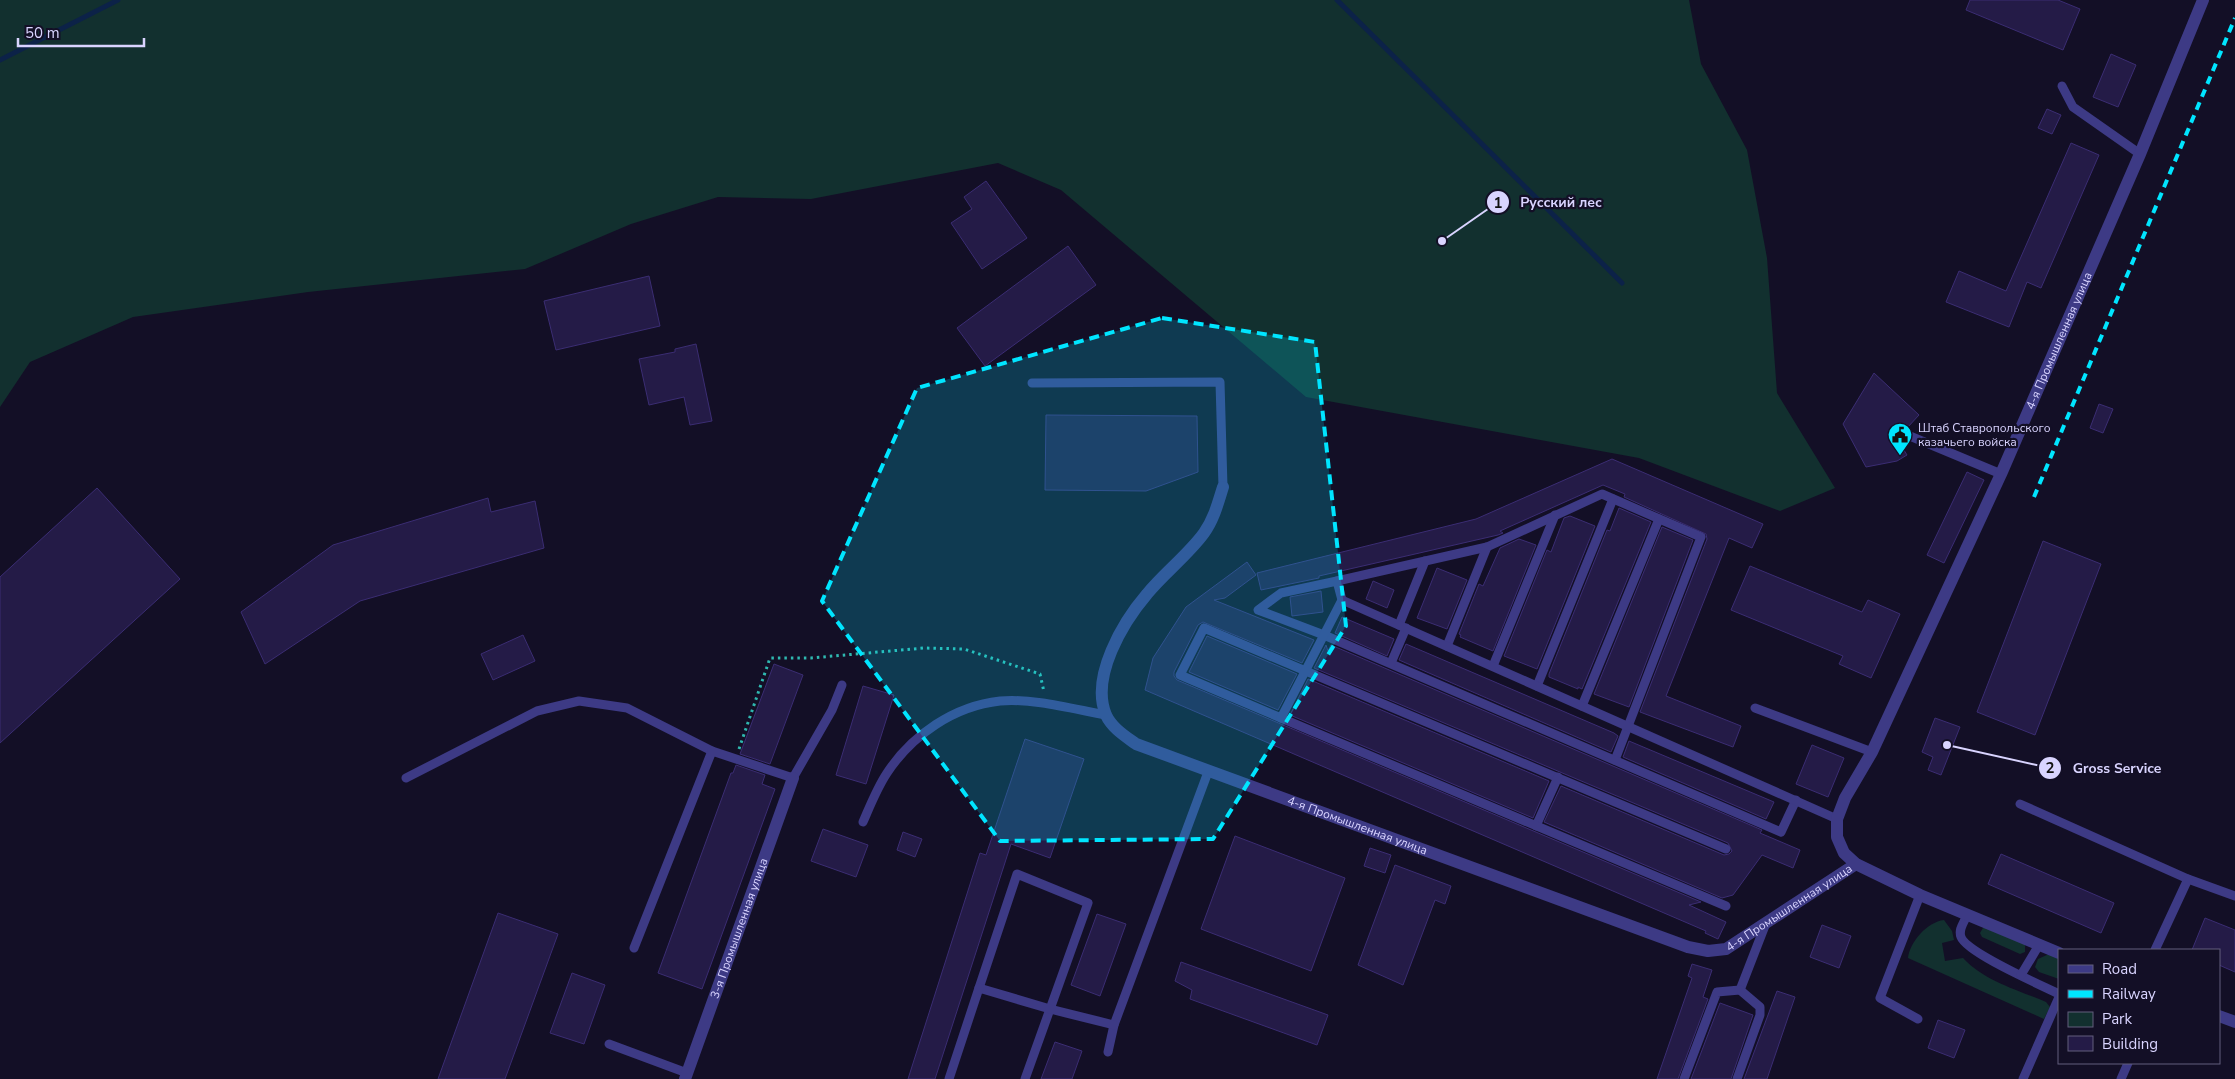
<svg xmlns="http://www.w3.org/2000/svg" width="2235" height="1079" font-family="'Nunito Sans',sans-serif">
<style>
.green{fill:#12302f}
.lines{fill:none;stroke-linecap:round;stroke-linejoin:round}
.stream{stroke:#0c2248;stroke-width:5}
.building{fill:#241b47;stroke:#3b2d73}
.path{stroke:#2fb8b0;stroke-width:3;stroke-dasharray:2.5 4;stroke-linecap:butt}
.lane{stroke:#3d3a85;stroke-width:9}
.street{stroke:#3d3a85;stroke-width:12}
.rail{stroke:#00e5ff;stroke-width:4;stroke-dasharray:8 6;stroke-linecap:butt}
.marked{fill:#00e5ff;fill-opacity:0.2;stroke:#00e5ff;stroke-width:4;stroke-dasharray:10 6;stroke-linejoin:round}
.labels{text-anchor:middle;stroke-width:4.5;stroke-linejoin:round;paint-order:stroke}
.street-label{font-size:12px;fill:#d9d4ff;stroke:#130f26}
.poi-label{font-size:12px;fill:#d9d4ff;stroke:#130f26;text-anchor:start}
.leader{fill:none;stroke:#d9d4ff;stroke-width:2}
.callout-dot{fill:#d9d4ff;stroke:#130f26;stroke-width:2}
.mark-label{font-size:15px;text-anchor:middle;font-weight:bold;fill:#111}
.callout-label{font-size:14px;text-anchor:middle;font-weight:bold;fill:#d9d4ff;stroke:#130f26;stroke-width:4.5;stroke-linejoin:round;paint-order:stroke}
</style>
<rect width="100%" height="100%" fill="#130f26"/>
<g class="green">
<path d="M0,0h1689l12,64 46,86 20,108 10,135 58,95 -55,23 -141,-53 -333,-61 -245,-207 -63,-27 -187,36 -93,-2 -87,27 -106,45 -217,23 -175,25 -103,45 -30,45z"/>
<path d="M1944,920l8,11 2,9 -12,3 3,18 18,-3c21,23 55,32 83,44l4,5 -6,12 -136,-61c2,-16 19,-36 36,-38z"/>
<path d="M1983,928h4l38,16v8l-5,2 -38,-17 -2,-4z"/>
<path d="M2049,954l10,5v20l-20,-7 -4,-5 3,-8z"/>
</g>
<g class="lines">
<g class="stream">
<path d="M1337,0l285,283"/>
<path d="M0,60l118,-60"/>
</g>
</g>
<g class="building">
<path d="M1970,0h88l22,9 -17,41 -97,-40z"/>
<path d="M2111,54l25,11 -18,42 -25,-10z"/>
<path d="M2047,109l14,6 -9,19 -14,-6z"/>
<path d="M2071,143l28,12 -58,133 -14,-6 -18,45 -63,-25 13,-31 47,20z"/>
<path d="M986,181l41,57 -45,31 -31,-46 21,-14 -8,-12z"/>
<path d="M1068,246l28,39 -111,81 -28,-38z"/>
<path d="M649,276l11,50 -104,24 -12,-49z"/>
<path d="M696,344l16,77 -22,4 -6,-28 -35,8 -10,-46 36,-7v-3z"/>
<path d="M1874,373l45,42 -12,13 -5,1 -3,3 -2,7 10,16 -10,6 -31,6 -23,-43z"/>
<path d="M2099,404l14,5 -10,24 -13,-5z"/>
<path d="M1046,415l151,1 1,56 -52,19 -101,-1z"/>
<path d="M1612,459l151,65 -11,24 -23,-10 -63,158 75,30 -8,21 -93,-35 67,-173 -1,-5 -82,-37 1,-3 -22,-9 -103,46 3,2 -5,2 -179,41v2l-58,12 -4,-17 219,-54z"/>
<path d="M1967,472l17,8 -40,83 -17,-8z"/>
<path d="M97,488l83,91 -180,164v-166z"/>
<path d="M488,498l3,14 44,-11 9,47 -184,53 -95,63 -24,-52 92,-67z"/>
<path d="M1619,508l32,14 -69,167 -4,-2v2l-29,-12v-3l58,-144 3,1z"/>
<path d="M1570,516l25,10 -58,143 -33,-13 43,-106 4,2 13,-34z"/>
<path d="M1662,527l31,13 -64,167 -35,-13z"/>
<path d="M1519,539l17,6 -43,106 -33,-14 1,-2 -2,-1 20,-50 4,2 17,-38z"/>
<path d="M2043,541l58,23 -66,171 -58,-23z"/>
<path d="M1247,562l9,13 -31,23 -11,2 100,40 -12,23 -99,-41 -5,3 -24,47v4l3,4 524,222 -12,3 37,17 -8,17 -13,-6 1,-2 -561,-241 8,-32 33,-51z"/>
<path d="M1750,566l112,46 6,-12 32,14 -29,64 -32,-14 4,-8 -112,-46z"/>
<path d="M1437,568l30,12 -20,49 -30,-11z"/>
<path d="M1373,581l21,9 -7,18 -21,-9z"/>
<path d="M1321,591l2,21 -31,4 -2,-19z"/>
<path d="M1342,617l52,22 -7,17 -52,-23z"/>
<path d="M523,635l12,26 -42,19 -12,-26z"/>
<path d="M1207,636l90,38 -19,36 -89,-38z"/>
<path d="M1406,644l208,89 4,3 -7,16 -212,-92z"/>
<path d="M1326,645l2,6 3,-6 431,185 -2,3 40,17 -7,18 -31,-13 -29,40 -11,3 -178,-76 17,-36 163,69 5,-1 3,-3 -4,-8 -414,-175z"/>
<path d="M774,664l29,11 -33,89 -30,-10z"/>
<path d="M1308,679l241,102 -16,37 -243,-103z"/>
<path d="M863,686l31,9 -28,89 -30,-9z"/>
<path d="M1935,718l25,9 -19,48 -13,-5 5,-13 -11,-5z"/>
<path d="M1025,739l59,20 -34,99 -39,-14 -76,235h-27l72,-226 6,2z"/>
<path d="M1629,741l145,61 -8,17 -143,-62z"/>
<path d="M1812,745l32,13 -16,39 -32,-13z"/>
<path d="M736,765l29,10 -3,9 13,5 -73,200 -44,-16 73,-200h2z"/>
<path d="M823,829l45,16 -12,32 -45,-16z"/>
<path d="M903,832l19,7 -7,18 -18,-7z"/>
<path d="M1235,836l110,42 -34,93 -110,-42z"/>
<path d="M1370,848l21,7 -6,18 -21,-7z"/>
<path d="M2001,854l113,49 -13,30 -113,-49z"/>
<path d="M1395,865l56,21 -6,18 -10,-4 -32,85 -45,-20z"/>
<path d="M498,913l60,21 -53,145h-67z"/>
<path d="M1097,914l29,10 -26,72 -29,-11z"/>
<path d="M2205,918l30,12v42l-16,-7v-15h-27z"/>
<path d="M1822,925l29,11 -12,32 -29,-11z"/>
<path d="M1181,962l147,53 -11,30 -127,-46 2,-9 -17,-9z"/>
<path d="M1692,964l20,6 -9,27 5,2 -30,80h-21l35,-101 -4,-2z"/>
<path d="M572,973l33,12 -21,59 -34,-11z"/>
<path d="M1777,991l18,6 -28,82h-23z"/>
<path d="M1720,1003l33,12 -22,64h-40z"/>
<path d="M1938,1020l27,10 -11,28 -26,-10z"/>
<path d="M1055,1042l27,9 -10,28h-31z"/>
</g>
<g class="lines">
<path class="path" d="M739,749l31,-91h41l113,-10 40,1 76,25 4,18"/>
<g class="lane">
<path d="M2062,86l11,21 67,47"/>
<path d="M1032,383l188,-1 3,105"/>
<path d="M1905,434l96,40"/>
<path d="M1337,581l150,-34 115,-53 99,43 -86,223"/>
<path d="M1342,600l-5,-19 -56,12 -23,17 66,25 457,197 15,-32"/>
<path d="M1399,625l26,-64"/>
<path d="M1447,646l40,-99"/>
<path d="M1391,663l15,-35"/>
<path d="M1493,666l62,-151"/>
<path d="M1537,686l76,-187"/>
<path d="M1582,706l77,-187"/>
<path d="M1755,708l117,44"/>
<path d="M1281,718l-101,-43 24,-47 522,221"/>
<path d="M406,778l131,-67 42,-10 48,7 85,43"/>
<path d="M2020,804l168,75 47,17"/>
<path d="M863,822c7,-16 14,-34 24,-49 25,-38 67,-67 113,-72 33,-3 73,8 106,14"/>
<path d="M1536,826l22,-49"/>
<path d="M1726,906l-445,-188 61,-118 495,219"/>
<path d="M1967,915c-3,8 -9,14 -6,22 6,16 80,48 98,57"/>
<path d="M634,948l78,-197 81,27 39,-68 10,-25"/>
<path d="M2155,950l33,-71"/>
<path d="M2021,975l18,-30"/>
<path d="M979,988l38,-114 71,29 -63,176"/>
<path d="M1740,990l26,-67"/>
<path d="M1918,1019l-38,-21 40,-103"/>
<path d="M609,1044l78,29"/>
<path d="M1108,1052l6,-27 94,-253"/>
<path d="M949,1079l30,-91 71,21 64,16"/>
<path d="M1684,1079l33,-87 23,-2 20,17v8l-23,64"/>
<path d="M2023,1079l36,-82"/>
<path d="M2121,1079l7,-16"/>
</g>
<g class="street">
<path id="s1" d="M1223,487c-5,16 -9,32 -19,46 -16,22 -40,40 -57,61 -24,28 -57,83 -41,121 6,13 19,21 30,29l552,203 20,4 18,-2 130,-85"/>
<path id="s2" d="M2059,953l-139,-58 -64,-31 -12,-11 -7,-16v-18l8,-21 27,-46 129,-278 139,-320 63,-154"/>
<path d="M2219,1016l16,6"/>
<path id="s3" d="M685,1079l108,-301"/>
</g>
<path class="rail" d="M2034,497l201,-479"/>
</g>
<path class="marked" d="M1162,318l153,24 31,284 -133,213 -213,2 -178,-240 95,-213z"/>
<defs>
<symbol id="civic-pin" viewBox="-11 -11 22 30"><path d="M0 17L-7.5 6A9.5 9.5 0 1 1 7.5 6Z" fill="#00e5ff" stroke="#130f26"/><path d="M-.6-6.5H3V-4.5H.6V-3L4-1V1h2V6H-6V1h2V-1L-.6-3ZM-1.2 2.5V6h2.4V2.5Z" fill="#111"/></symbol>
</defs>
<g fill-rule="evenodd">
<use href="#civic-pin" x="1886" y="421" width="28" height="38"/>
</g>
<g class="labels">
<g class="street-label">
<text dy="4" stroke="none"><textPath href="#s2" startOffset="801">4-я Промышленная улица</textPath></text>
<text dy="4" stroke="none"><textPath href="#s1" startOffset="545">4-я Промышленная улица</textPath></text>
<text dy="4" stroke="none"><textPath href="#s1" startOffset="1011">4-я Промышленная улица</textPath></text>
<text dy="4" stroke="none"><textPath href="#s3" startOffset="160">3-я Промышленная улица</textPath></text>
</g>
<g class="poi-label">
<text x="1918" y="432">Штаб Ставропольского<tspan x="1918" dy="14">казачьего войска</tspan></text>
</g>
</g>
<path class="leader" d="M1442 241L1498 202M1947 745L2050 768"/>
<g class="callout-dot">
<circle cx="1442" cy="241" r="5"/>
<circle cx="1947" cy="745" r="5"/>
<circle cx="1498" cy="202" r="12"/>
<circle cx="2050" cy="768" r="12"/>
</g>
<g class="mark-label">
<text x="1498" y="208">1</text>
<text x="2050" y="773">2</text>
</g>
<g class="callout-label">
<text x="1561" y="207">Русский лес</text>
<text x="2117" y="773">Gross Service</text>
</g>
<rect x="2058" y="949" width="162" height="115" fill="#130f26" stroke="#625e7d"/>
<rect x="2068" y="965" width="25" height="8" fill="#3d3a85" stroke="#625e7d"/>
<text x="2102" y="974" font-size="15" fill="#d9d4ff">Road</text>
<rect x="2068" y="990" width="25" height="8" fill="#00e5ff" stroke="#625e7d"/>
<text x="2102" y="999" font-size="15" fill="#d9d4ff">Railway</text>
<rect x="2068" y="1012" width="25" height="15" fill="#12302f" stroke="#625e7d"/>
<text x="2102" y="1024" font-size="15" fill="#d9d4ff">Park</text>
<rect x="2068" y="1036" width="25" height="15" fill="#241b47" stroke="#625e7d"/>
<text x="2102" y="1049" font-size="15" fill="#d9d4ff">Building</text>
<path d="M18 38v8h126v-8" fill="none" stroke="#d9d4ff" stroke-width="2.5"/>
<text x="25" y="38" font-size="15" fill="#d9d4ff" stroke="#130f26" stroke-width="4" paint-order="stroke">50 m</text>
</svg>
